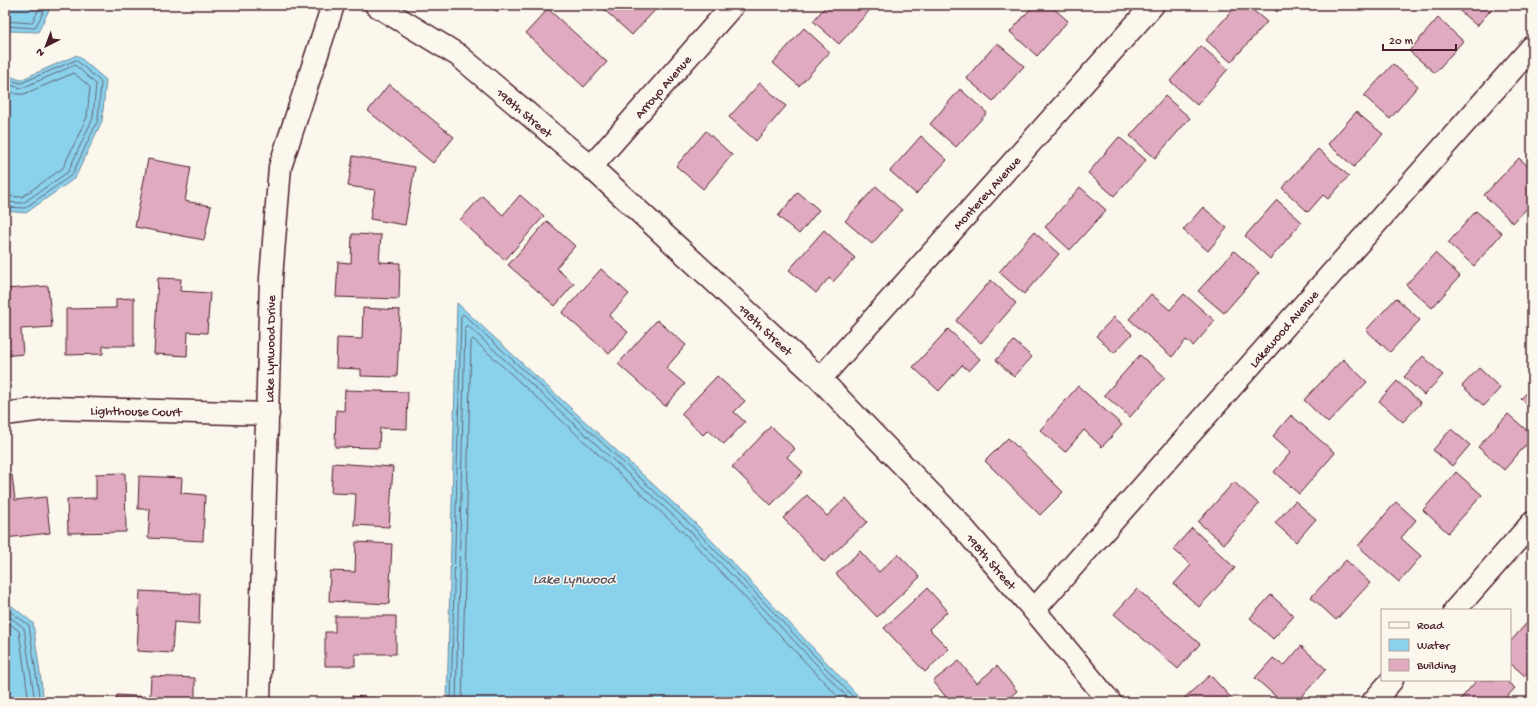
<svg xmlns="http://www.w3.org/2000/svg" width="1537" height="707" font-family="'Gochi Hand',sans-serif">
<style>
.water{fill:#8ad1eb;stroke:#708a9e}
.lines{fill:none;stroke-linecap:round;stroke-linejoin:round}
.shore{stroke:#646678;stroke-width:1}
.building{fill:#e0aac0;stroke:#4a1f2b}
.minor-casing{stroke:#4a1f2b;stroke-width:25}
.minor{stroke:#fbf7ec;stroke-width:22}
.labels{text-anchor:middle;stroke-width:3;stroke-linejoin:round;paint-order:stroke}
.street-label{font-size:13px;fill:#4a1f2b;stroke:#fbf7ec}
.water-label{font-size:14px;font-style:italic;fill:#5d5465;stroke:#fbf7ec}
</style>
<rect width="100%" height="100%" fill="#fbf7ec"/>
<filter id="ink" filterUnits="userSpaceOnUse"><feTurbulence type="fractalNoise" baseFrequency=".025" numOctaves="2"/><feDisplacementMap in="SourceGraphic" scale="8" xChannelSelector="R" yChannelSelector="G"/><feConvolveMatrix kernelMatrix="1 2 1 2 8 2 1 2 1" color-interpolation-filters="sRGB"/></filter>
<g filter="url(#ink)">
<g class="water">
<path d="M5,5h45l1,1 -13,26 -28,-1 -5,-2z"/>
<path d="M77,55l29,25 -4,41 -27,57 -49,35 -21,-2v-137l15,6z"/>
<path d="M457,303l239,221 168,178h-417z"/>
<path d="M5,603l7,3 21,17 11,79h-39z"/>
</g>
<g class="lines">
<g class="shore">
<path d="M5,21l27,2 9,-18"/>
<path d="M5,26l30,2 12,-23"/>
<path d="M5,79l16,4 55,-23 25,22 -3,38 -26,55 -47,33 -20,-1"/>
<path d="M5,84l17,4 53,-23 21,19 -3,34 -25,54 -45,31 -18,-1"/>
<path d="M5,90l12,4h7l50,-21 16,14 -3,30 -24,51 -41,29 -17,-1"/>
<path d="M5,608l24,17 11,77"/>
<path d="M5,613l19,15 11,74"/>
<path d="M5,620l14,11 10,71"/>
<path d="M451,702l10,-386 2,-2 230,213 165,175"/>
<path d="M456,702l9,-375 2,-2 223,206 162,171"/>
<path d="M462,702l9,-361 2,-2 213,196 157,167"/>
</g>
</g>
<g class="building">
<path d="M489,5h15l-6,7z"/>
<path d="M599,5h53l4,4 -24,26z"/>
<path d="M827,5h38l5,5 -31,34 -26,-23z"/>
<path d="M1034,5h16l18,16 -31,35 -27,-24z"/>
<path d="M1237,5h10l20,17 -36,40 -25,-22z"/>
<path d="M1269,5h14l-6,7z"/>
<path d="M1453,5h42l-18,21z"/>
<path d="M548,9l59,53 -23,25 -58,-54z"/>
<path d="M1438,18l25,23 -28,32 -26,-22z"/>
<path d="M804,28l26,24 -31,34 -26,-23z"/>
<path d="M997,43l27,23 -31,35 -27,-23z"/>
<path d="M1201,46l27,23 -31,36 -27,-24z"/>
<path d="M1393,64l25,22 -28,33 -26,-23z"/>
<path d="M760,83l26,23 -30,35 -27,-24z"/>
<path d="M389,84l65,53 -21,26 -65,-52z"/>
<path d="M960,89l27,24 -31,34 -26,-23z"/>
<path d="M1165,96l25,22 -35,40 -25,-22z"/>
<path d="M1356,112l27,22 -29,33 -26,-23z"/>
<path d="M706,131l26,24 -29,34 -27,-23z"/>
<path d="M921,136l26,24 -31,34 -26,-23z"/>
<path d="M1119,137l27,23 -32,36 -26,-23z"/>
<path d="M1318,149l31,27 -21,23 -5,-4 -15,17 -26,-24z"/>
<path d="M353,156l62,11 -10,58 -35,-6 5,-29 -27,-4z"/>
<path d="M1519,158l13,12v33l-19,20 -29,-28z"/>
<path d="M148,159l43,8 -6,34 26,5 -7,34 -69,-13z"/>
<path d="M876,186l26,24 -30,34 -27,-23z"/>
<path d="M1080,187l26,23 -36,40 -25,-23z"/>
<path d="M798,192l21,18 -20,24 -21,-18z"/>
<path d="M520,195l24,21 -39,44 -45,-40 22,-24 21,19z"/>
<path d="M1277,200l25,22 -32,37 -25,-23z"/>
<path d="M1203,207l24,21 -19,23 -25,-21z"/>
<path d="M1476,211l26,22 -28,33 -26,-23z"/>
<path d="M547,221l28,25 -19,22 18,16 -19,22 -47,-41z"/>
<path d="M824,230l31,28 -22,24 -4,-4 -13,15 -27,-23z"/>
<path d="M1034,232l25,22 -35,40 -25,-22z"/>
<path d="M352,234l29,1 -2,27 21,1 -1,36 -63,-2 2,-35 13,1z"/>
<path d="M1234,251l25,22 -35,40 -26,-22z"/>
<path d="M1435,253l25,23 -28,32 -26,-23z"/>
<path d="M601,269l28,25 -20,22 19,16 -19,22 -47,-41z"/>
<path d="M158,278l23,1 -1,12 30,2 -3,40 -19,-1 -1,24 -33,-2z"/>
<path d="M991,280l25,23 -35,40 -25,-22z"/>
<path d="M48,286l4,41 -31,2 2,25 -18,2v-67z"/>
<path d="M1151,294l19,16 14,-16 31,27 -22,25 -7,-6 -14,17 -43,-38z"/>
<path d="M134,298v48h-31v8l-37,1v-46l50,-1v-9z"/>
<path d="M1396,298l24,22 -30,32 -24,-22z"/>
<path d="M363,308l37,2 -3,67 -36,-1v-7l-25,-1 1,-30 25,1z"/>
<path d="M1114,317l18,17 -18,19 -18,-17z"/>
<path d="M657,320l29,25 -20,23 19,16 -20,22 -47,-42z"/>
<path d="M948,329l32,30 -11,12 -7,-6 -23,26 -26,-24z"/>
<path d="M1014,341l18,16 -18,20 -18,-17z"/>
<path d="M1140,355l25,22 -35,40 -26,-22z"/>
<path d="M1423,356l20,19 -19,20 -20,-18z"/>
<path d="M1343,359l24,23 -39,41 -24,-23z"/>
<path d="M1479,368l21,20 -16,18 -22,-20z"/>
<path d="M717,376l28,25 -11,11 11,10 -21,22 -16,-14 -5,5 -22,-21z"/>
<path d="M1397,381l24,22 -18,19 -24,-21z"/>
<path d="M1078,386l44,39 -20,22 -18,-17 -19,22 -25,-22z"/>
<path d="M1532,387v22l-11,-10z"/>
<path d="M345,390l63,2 -1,37 -27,-1 -1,20 -44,-1 1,-37 8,1z"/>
<path d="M1508,414l24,21v3l-28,32 -26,-23z"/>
<path d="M1291,415l44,38 -36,41 -25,-22 17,-20 -18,-16z"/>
<path d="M771,426l24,23 -8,8 16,15 -32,33 -39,-38z"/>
<path d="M1451,429l19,16 -18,21 -19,-16z"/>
<path d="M1008,438l55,54 -23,23 -55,-54z"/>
<path d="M333,463l60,4 -4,60 -35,-2 2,-31 -25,-1z"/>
<path d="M1456,472l26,23 -34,38 -25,-23z"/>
<path d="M125,473l1,59 -58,1 -1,-34 29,-1v-24z"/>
<path d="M12,475l3,25 31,-3 4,36 -45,5v-62z"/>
<path d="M139,476l43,2 -1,15 24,2 -2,46 -55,-3 2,-29h-12z"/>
<path d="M1234,482l25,22 -35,40 -26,-22z"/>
<path d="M807,495l20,21 19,-18 21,24 -43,40 -41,-44z"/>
<path d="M1295,501l21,18 -20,23 -21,-19z"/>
<path d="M1396,502l20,18 -15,18 20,18 -22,26 -41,-36z"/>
<path d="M1192,528l43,40 -36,39 -25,-23 17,-19 -18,-16z"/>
<path d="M356,542l36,2 -3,60 -60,-3 1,-30 25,1z"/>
<path d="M860,551l19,21 19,-18 22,23 -43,40 -41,-43z"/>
<path d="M1346,560l24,23 -34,37 -25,-23z"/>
<path d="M927,588l21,23 -19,18 20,20 -24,23 -41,-44z"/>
<path d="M1137,589l63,55 -22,25 -64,-55z"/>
<path d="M140,591l60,3 -1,30 -25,-2 -2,31 -35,-2z"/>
<path d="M1271,595l23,21 -21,23 -23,-21z"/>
<path d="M335,616h61v38h-41v12h-30v-34h10z"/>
<path d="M1532,617v51l-7,8 -15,-13v-21z"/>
<path d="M1301,646l25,23 -29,33h-15l-27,-24 18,-20 11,8z"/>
<path d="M959,661l18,22 20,-17 20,25 -13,11h-54l-17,-21z"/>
<path d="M1210,675l25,27h-48l-4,-3z"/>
<path d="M151,676l44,2v24h-79l1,-7 33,2z"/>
<path d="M1477,680h28l10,8 -13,14h-44z"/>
<path d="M351,696l36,3v3h-36z"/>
</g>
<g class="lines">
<defs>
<g id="minor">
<path d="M376,5l82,50 133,112 229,212 137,142 77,89 76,92"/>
<path d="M591,167l142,-162"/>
<path d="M820,379l333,-374"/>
<path d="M5,414l46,-6 217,6"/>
<path d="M1034,610l498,-563"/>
<path d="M1455,610l77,-87"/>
<path d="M259,702l12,-424 9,-111 53,-162"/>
<path d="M1373,702l19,-22"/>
</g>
</defs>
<use href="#minor" class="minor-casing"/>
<use href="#minor" class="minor"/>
</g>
</g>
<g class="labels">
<g class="street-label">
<text transform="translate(662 86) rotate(-49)" y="5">Arroyo Avenue</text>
<text transform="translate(525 112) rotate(40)" y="5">198th Street</text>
<text transform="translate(986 192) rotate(-48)" y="5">Monterey Avenue</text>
<text transform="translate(1283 328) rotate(-49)" y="5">Lakewood Avenue</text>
<text transform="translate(766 329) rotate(43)" y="5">198th Street</text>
<text transform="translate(269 349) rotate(-89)" y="5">Lake Lynwood Drive</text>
<text transform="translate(136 410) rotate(1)" y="5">Lighthouse Court</text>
<text transform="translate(992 561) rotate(49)" y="5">198th Street</text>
</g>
<g class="water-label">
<text x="574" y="583">Lake Lynwood</text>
</g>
</g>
<rect width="1537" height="707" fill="none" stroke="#fbf7ec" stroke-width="20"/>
<rect x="10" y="10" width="1517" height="687" fill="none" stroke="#4a1f2b" stroke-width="1.5" filter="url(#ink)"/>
<rect x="1381" y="609" width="130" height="72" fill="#fbf7ec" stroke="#b4a19f"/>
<rect x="1389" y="622" width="20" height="6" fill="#fbf7ec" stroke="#b4a19f"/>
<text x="1417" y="629" font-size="12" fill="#4a1f2b">Road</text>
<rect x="1389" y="639" width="20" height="12" fill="#8ad1eb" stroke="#b4a19f"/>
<text x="1417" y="649" font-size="12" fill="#4a1f2b">Water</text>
<rect x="1389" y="659" width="20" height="12" fill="#e0aac0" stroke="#b4a19f"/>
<text x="1417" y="669" font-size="12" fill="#4a1f2b">Building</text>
<g transform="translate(46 46) rotate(222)" stroke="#fbf7ec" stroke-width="3" paint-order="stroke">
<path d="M0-3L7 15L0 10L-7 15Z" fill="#4a1f2b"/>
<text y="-6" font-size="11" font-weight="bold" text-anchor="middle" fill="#4a1f2b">N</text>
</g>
<path d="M1383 44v6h73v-6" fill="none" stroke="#4a1f2b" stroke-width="2"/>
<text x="1389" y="44" font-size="12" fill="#4a1f2b" stroke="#fbf7ec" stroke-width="3" paint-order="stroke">20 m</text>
</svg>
